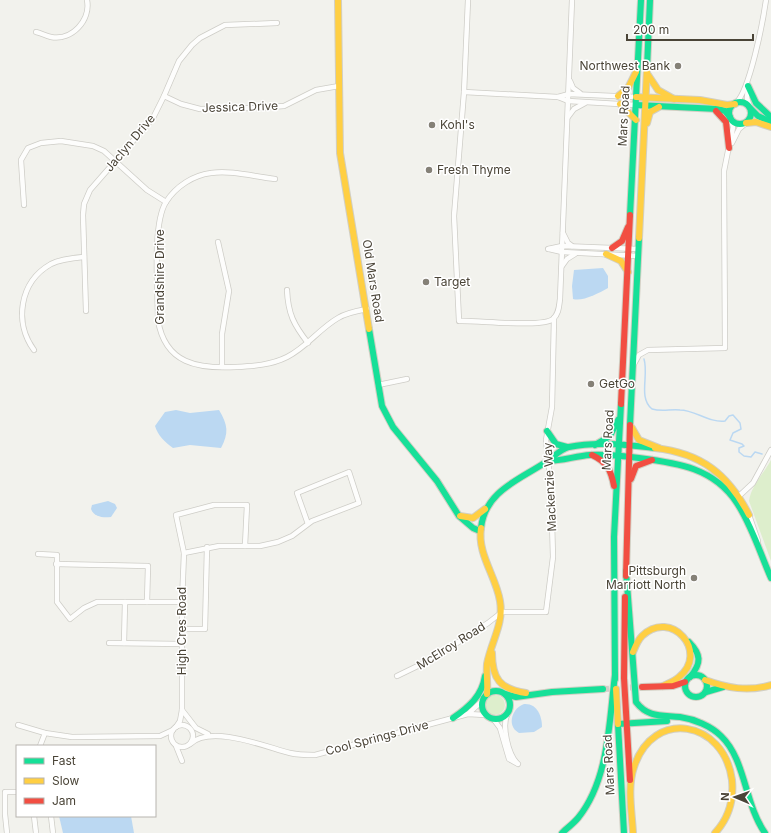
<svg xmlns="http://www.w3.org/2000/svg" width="771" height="833" font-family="Inter,sans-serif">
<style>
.green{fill:#dec}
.water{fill:#bbd8f2}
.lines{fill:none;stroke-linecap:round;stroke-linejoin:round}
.stream{stroke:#bbd8f2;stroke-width:1.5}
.secondary-tunnel{stroke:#d0cfc9;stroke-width:6;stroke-dasharray:6 3;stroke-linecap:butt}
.street-casing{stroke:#cecdc7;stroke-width:6}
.fast-casing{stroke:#d2cfc3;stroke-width:8}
.slow-casing{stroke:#d2cfc3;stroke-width:8}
.jam-casing{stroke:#d2cfc3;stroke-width:8}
.street{stroke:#fdfdfc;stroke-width:4.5}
.fast{stroke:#16e098;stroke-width:6}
.slow{stroke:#ffcf43;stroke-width:6}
.jam{stroke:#f24e42;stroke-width:6}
.poi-dot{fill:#858177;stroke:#fff;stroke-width:1.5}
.labels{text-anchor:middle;stroke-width:3;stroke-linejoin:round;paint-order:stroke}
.poi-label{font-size:12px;fill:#4a4437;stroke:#fff;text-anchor:start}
.street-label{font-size:12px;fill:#4a4437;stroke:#fff}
</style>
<rect width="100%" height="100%" fill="#f2f2ed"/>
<g class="green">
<path d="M771,460v101l-22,-60c2,-15 15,-28 22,-41z"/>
<circle cx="495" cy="705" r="10"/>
</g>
<g class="water">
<path d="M603,268l5,8v12c-9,5 -26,14 -35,11l-1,-13 2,-16z"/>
<path d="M176,410l14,3 29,-3c9,15 10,23 2,38l-31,-3 -17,3c-8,-6 -15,-12 -18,-22l10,-14z"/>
<path d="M108,501l7,3 2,4 -6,9c-8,1 -17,0 -20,-8l1,-4z"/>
<path d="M524,704c13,-1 18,12 18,23l-8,5 -15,1c-13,-7 -7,-25 5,-29z"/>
<path d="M59,816h72l3,17h-71z"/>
</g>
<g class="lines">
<path class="stream" d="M644,359c5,16 -6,39 8,50 10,3 18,0 28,1 15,0 29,13 45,11l4,-5 4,-1 7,8 1,6 -8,4 -3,7 12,4 2,2 -5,2v4l5,4 7,1 4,-5 7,2"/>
<path class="secondary-tunnel" d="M603,689l36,-2"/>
<defs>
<g id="street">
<path d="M468,0l-4,92 -10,124 5,105c17,-1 84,7 94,-2 6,-5 6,-13 7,-20l12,-299"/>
<path d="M36,32c5,1 10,4 15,5 21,4 40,-17 36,-37"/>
<path d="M570,81l3,7 7,5"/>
<path d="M748,87l-1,11 3,9"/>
<path d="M464,92l94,5 10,4 68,4"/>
<path d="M164,96l17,8 19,5 58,-1 26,-2 32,-16 23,-4"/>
<path d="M558,97l11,-3 67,3"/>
<path d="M736,103c14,-13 27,-82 30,-103"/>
<path d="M568,117l6,-8 11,-6"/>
<path d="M731,139l2,-12 -2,-7"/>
<path d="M732,143l7,-14 6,-5"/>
<path d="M275,179c-20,-2 -43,-9 -64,-6 -17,2 -35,13 -45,29 -14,22 -8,89 -8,118 7,44 40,49 78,47 18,-1 35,-2 51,-10 20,-10 32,-28 51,-39 8,-5 18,-7 29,-9"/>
<path d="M24,205l-3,-45 7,-12 13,-5 20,-2 32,5 11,5 43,39 19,12"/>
<path d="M563,233l5,10 4,3"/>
<path d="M218,242l11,49 -7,43v33"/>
<path d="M548,249l14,-3 76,3"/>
<path d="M549,249l13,3 76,4"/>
<path d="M562,266l5,-7 8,-5"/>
<path d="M287,290c1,24 7,35 21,53"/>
<path d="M86,311l-3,-96 1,-11 6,-14 63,-72 11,-22 15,-35 13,-16 8,-7 25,-13 52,-2"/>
<path d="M34,350c-20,-27 -15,-68 17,-86 10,-5 22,-6 33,-7"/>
<path d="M634,364l5,-9 9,-5 77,-2 -1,-177 5,-25"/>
<path d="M378,385l29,-6"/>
<path d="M738,497l15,-14 18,-33"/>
<path d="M749,515l9,26"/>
<path d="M184,553l35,-7h41l18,-4 14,-6 20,-15 47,-18 -10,-31 -52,21 11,31"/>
<path d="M38,554l19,1v47l13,17 14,-11 13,-6h85"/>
<path d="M56,564l92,2 -1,36"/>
<path d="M182,629h23l2,-82"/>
<path d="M109,643l73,1"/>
<path d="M124,643l1,-41"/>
<path d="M397,676l35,-17 56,-36 14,-11h44l7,-55 -2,-70 -5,-47 6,-33 2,-89"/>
<path d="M182,710l14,18 12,6"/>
<path d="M469,713l12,-11"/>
<path d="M507,715c-5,11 1,39 10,48"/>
<path d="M494,720l6,8 9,31 9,5"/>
<circle cx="182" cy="736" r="11"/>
<path d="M18,725l27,8 27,4 88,-1 13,-6"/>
<path d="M176,727l4,-6 2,-11v-108l2,-49 -8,-38 38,-10h33l-2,41"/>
<path d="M190,744c21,-20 76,3 100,9 8,2 17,2 25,2l153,-41 17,1"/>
<path d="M40,746l5,-13"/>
<path d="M176,746l6,15"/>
<path d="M34,816l2,17"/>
<path d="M51,816l2,17"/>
<path d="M7,833l-2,-19v-22h12"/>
</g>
<g id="fast">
<path d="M647,68l3,-68"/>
<path d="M748,86l8,17 15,14"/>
<circle cx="740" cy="113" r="11"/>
<path d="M636,105l82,4 7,2 5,6"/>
<path d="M751,109l7,7 13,6"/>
<path d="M630,215l11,-215"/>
<path d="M369,329l13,77 11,21 44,54 22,35 14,12 7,3"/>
<path d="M630,425l9,-187"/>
<path d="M547,431l9,13 11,3"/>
<path d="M595,445l15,-9 8,-16"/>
<path d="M548,461c14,0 28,-5 42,-6 16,-1 33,1 49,3 39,5 75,10 98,45 15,23 23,50 34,75"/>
<path d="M481,528c4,-37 38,-48 65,-66 9,-6 13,-12 23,-15 28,-6 58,-2 86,1"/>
<path d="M626,571l10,131c12,16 26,13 44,15 14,2 31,9 41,19 25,24 23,67 44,97"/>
<path d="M689,642c12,12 13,21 1,35"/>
<circle cx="696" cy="686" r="11"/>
<path d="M615,679l-1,-142 7,-133"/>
<circle cx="496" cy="705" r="14"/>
<path d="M706,692l17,-5"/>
<path d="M505,694l11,3 36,-5 51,-3"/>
<path d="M453,718c16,-11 29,-22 32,-42"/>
<path d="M562,833c5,-5 11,-9 16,-15 31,-38 31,-96 37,-143"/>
<path d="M624,833l-6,-109 49,-3"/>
</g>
<g id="slow">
<path d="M338,0l2,153 29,176"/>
<path d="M648,75l10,15 16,9"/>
<path d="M618,96l10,-8 8,-16"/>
<path d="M636,97l64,3 27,5 8,-1"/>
<path d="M620,104l16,16"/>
<path d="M647,123l3,-11 9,-5"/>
<path d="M746,123l10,-1 15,5"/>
<path d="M639,238l8,-170"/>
<path d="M606,254l15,7 7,11"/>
<path d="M632,428l7,12 20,8"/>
<path d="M655,448c46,5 73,26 94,67"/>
<path d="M460,516l13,2 12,-9"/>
<path d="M481,528c-4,26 15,48 19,73 4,23 -9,41 -13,63 -1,10 1,20 0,30"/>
<path d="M633,652c2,-5 5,-12 9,-16 29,-28 68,16 37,41 -4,4 -10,6 -16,9"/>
<path d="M492,653c0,26 8,36 34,40"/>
<path d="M705,680c22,8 43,12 66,5"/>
<path d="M616,689l2,35"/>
<path d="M633,833c-1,-21 -6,-46 1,-66 19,-59 90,-47 98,13 2,21 -3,38 -17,53"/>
</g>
<g id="jam">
<path d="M716,111l10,11 3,26"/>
<path d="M612,248l10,-7 6,-14"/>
<path d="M621,404l9,-189"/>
<path d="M592,455c15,7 19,15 22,31"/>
<path d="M631,479l5,-13 16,-6"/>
<path d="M626,576l4,-151"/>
<path d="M625,597l-1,81 6,102"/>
<path d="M642,687l31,-1 12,-4"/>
</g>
</defs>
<use href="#street" class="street-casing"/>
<use href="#fast" class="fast-casing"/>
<use href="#slow" class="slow-casing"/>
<use href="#jam" class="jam-casing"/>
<use href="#street" class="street"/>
<use href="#fast" class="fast"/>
<use href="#slow" class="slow"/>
<use href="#jam" class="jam"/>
</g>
<g class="poi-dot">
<circle cx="678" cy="66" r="4"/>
<circle cx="432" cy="125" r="4"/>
<circle cx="429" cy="170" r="4"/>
<circle cx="426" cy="282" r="4"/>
<circle cx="591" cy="384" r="4"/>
<circle cx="694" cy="578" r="4"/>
</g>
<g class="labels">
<g class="poi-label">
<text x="670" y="70" text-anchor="end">Northwest Bank</text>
<text x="440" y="129">Kohl's</text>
<text x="437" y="174">Fresh Thyme</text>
<text x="434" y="286">Target</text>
<text x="599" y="388">GetGo</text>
<text x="686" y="575" text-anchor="end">Pittsburgh<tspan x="686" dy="14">Marriott North</tspan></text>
</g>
<g class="street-label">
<text transform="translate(240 107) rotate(-2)" y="4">Jessica Drive</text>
<text transform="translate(624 116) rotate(-87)" y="4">Mars Road</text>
<text transform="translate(130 143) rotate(-50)" y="4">Jaclyn Drive</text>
<text transform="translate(160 277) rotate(-90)" y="4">Grandshire Drive</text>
<text transform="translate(373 281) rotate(81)" y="4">Old Mars Road</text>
<text transform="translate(608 440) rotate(-87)" y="4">Mars Road</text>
<text transform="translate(550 487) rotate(-93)" y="4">Mackenzie Way</text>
<text transform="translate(182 631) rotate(-90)" y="4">High Cres Road</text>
<text transform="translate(451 646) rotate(-32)" y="4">McElroy Road</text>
<text transform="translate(377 738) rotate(-15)" y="4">Cool Springs Drive</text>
<text transform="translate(609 765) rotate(-93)" y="4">Mars Road</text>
</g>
</g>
<rect x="16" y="745" width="140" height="72" fill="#ffffff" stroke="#b7b4af"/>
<rect x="24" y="758" width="20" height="6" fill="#16e098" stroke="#b7b4af"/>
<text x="52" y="765" font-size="12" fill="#4a4437">Fast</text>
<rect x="24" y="778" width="20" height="6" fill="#ffcf43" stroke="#b7b4af"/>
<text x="52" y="785" font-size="12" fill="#4a4437">Slow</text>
<rect x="24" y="798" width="20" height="6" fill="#f24e42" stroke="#b7b4af"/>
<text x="52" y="805" font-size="12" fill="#4a4437">Jam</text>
<g transform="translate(735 797) rotate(272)" stroke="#ffffff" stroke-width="3" paint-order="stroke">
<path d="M0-3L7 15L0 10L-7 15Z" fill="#4a4437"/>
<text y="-6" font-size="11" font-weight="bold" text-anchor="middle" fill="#4a4437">N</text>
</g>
<path d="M627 34v6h126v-6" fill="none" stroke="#4a4437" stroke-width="2"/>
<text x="633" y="34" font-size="12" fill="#4a4437" stroke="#ffffff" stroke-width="3" paint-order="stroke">200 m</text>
</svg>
